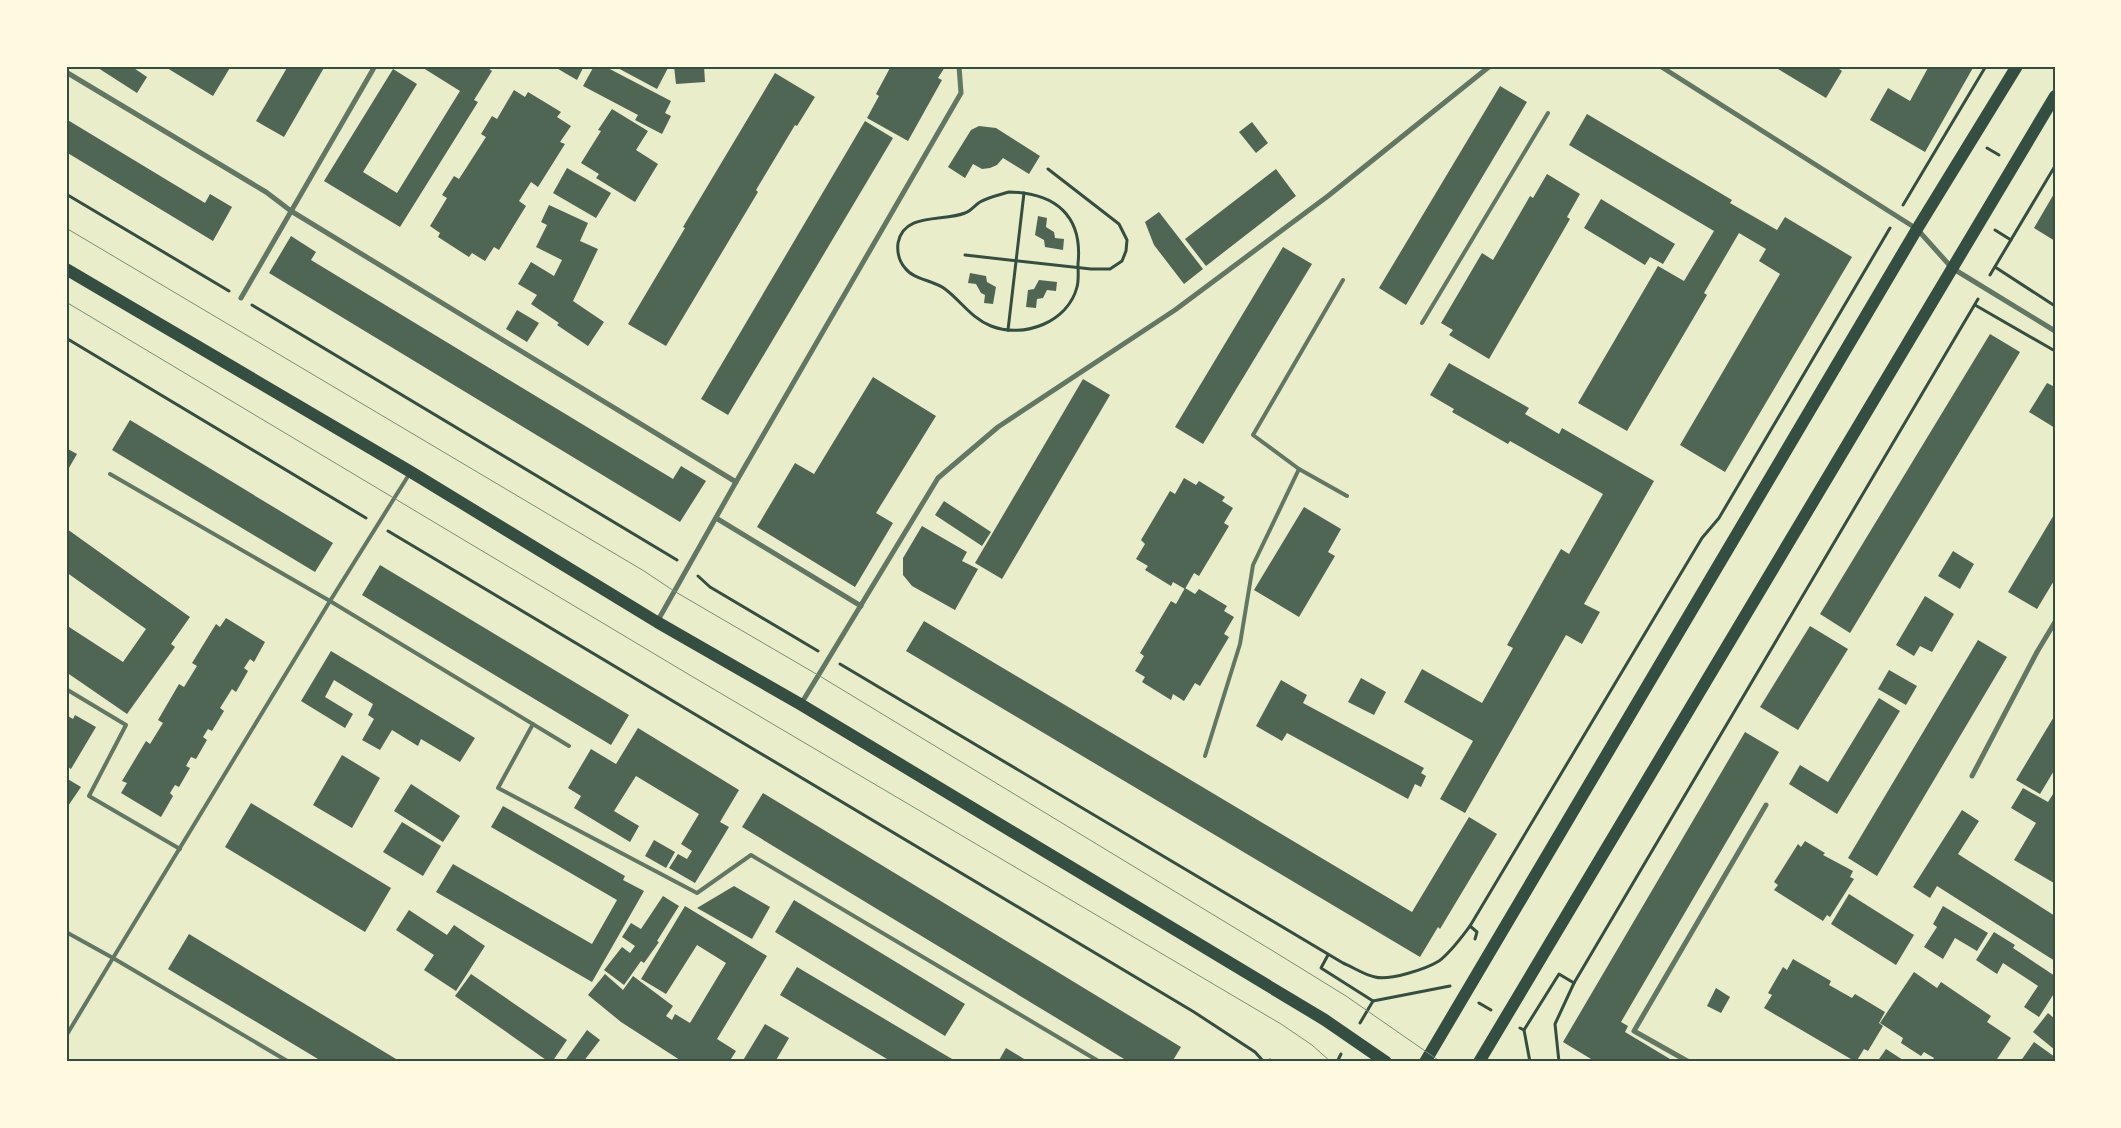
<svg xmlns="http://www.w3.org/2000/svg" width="2121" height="1128" font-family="'PT Sans',sans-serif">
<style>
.building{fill:#4f6655}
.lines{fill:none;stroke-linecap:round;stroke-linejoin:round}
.path{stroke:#344e41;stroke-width:3}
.service{stroke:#617663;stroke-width:4}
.minor{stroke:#617663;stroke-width:5}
.primary{stroke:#344e41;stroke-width:12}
.tram{stroke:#7c8e77;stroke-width:1}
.neatline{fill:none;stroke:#344e41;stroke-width:2}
</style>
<rect width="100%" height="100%" fill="#e9edc9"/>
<g class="building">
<path d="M95,66h36l16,11 -10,16z"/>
<path d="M168,66h63l-18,30 -46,-28z"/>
<path d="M288,66h37l-41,71 -28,-16z"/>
<path d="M420,66h65l7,5 -18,29 4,2 -78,125 -76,-46 69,-112 24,15 -54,88 34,21 63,-102z"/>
<path d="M553,66h31l-7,14z"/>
<path d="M594,66h10l67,35 -6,12 6,3 -9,18 -27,-14 3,-5 -55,-29z"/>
<path d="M614,66h55l-12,23z"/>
<path d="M674,66h30l1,16 -29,2z"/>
<path d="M891,66l54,1 -7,11 4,2 -34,61 -41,-23 12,-22 -3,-2z"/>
<path d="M1773,66h62l7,5 -16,27z"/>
<path d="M1929,66h45l-49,86 -55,-32 18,-32 22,13z"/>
<path d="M775,73l40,24 -18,29 -2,-1 -39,65 2,2 -92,154 -38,-22 57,-96 -2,-1z"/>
<path d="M1500,86l27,16 -121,203 -27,-17z"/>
<path d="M514,90l11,7 3,-5 33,20 -4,5 14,9 -11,16 5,2 -27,43 -7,-5 -12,19 7,5 -27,44 -5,-3 -9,14 -13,-8 -3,4 -31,-20 2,-4 -10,-7 17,-28 -5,-3 12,-19 5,3 27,-42 -5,-3 11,-18 5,3z"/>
<path d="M612,109l36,22 -12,19 22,14 -23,38 -39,-24 3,-4 -18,-11 20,-32 -3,-1z"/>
<path d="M1587,114l145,86 -2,3 47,27 8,-13 67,40 -127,215 -45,-27 100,-171 -21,-13 7,-12 -27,-16 -35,60 3,2 -80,136 -49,-28 80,-137 26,15 30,-50 -145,-86z"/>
<path d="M66,119l139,84 5,-9 22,13 -19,34 -147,-89z"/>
<path d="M865,121l28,17 -165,277 -27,-16z"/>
<path d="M1252,122l16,21 -12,10 -17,-21z"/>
<path d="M979,126l17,2 44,28 -11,18 -26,-16 -6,7 -7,3 -8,1 -9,-5 -8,14 -17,-11 23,-37z"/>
<path d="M567,168l44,25 -15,25 -43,-25z"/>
<path d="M1276,169l20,27 -90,70 -21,-27z"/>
<path d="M1547,174l33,20 -13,23 3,2 -81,140 -40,-24 4,-5 -12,-7 41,-70 11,7 37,-64 3,2z"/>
<path d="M2055,192v49l-21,-13z"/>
<path d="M1601,199l74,45 -12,20 -13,-7 -5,8 -61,-37z"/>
<path d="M549,205l39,18 -8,18 18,8 -25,52 31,21 -16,24 -31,-21 2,-2 -28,-19 6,-9 -19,-11 13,-22 23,14 8,-16 -26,-13 11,-22 -6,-3z"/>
<path d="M1159,212l44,57 -19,15 -30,-39 -9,-23z"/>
<path d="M1038,216l9,2 -1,9 8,5 1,6 9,1 -1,11 -18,-3 -1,-7 -9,-5z"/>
<path d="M291,236l25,16 -5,8 362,219 8,-13 25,15 -26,41 -411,-249z"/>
<path d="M1283,247l29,17 -109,180 -28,-17z"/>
<path d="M970,273l16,3 1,6 9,5 -3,17 -9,-1 1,-8 -4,-2 -5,-9 -8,-1z"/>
<path d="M1039,280l18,2 -1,9 -9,-1 -4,8 -6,1 -1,9 -10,-1 2,-17 6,-1z"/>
<path d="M517,310l22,13 -12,19 -21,-13z"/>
<path d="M1990,334l30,18 -170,281 -30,-19z"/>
<path d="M1449,363l80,45 -4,6 34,20 3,-6 92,53 -70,123 16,8 -18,32 -16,-9 -101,178 -25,-14 33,-58 -69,-39 18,-33 60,34 31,-55 -6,-3 54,-96 8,5 34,-60 -93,-53 -2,3 -56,-32 2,-3 -24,-14z"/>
<path d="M873,377l63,39 -60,97 17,10 -38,64 -98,-60 38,-64 19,11z"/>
<path d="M1083,379l27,16 -108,184 -27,-16z"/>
<path d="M2047,383l8,4v41l-26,-16z"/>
<path d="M130,420l203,123 -18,29 -203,-122z"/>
<path d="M66,448l11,6 -11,19z"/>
<path d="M1184,478l12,7 3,-4 26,16 -3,4 11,7 -9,15 5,3 -30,50 -5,-3 -9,16 -12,-7 -2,4 -26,-16 3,-4 -12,-7 9,-15 -4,-4 29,-49 5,3z"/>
<path d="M944,501l47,31 -9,14 -47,-31z"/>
<path d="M1304,507l37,22 -13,23 7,4 -36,61 -45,-27z"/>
<path d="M2055,513v66l-18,30 -29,-17z"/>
<path d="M922,526l45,26 -5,9 16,8 -23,41 -43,-24 -9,-11v-17z"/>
<path d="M67,529l123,88 -19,27 4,3 -48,67 -61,-42v-47l57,37 23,-33 -80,-57z"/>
<path d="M1953,551l21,13 -14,25 -22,-13z"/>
<path d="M380,565l249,150 -18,30 -249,-150z"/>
<path d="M1185,588l10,6 4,-5 28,17 -3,5 10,6 -10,17 5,3 -29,49 -5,-3 -11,18 -11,-7 -2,6 -29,-18 3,-5 -10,-6 9,-15 -4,-3 31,-52 5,3z"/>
<path d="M1925,596l29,18 -22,38 -12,-6 -6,10 -18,-11z"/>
<path d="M226,618l39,24 -11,20 -4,-3 -6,9 4,3 -12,21 -4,-3 -12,19 4,3 -12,20 -4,-2 -5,8 4,3 -11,19 -5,-2 -5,9 4,2 -11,19 -4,-2 -5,8 3,3 -12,21 -40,-24 6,-10 -5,-2 24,-40 4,3 13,-21 -5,-3 21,-36 5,3 13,-21 -5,-3 24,-39 4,3z"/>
<path d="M924,621l488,291 57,-95 28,17 -57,95 -2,-2 -18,30 -514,-306z"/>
<path d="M1810,626l38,23 -50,81 -38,-23z"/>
<path d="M1978,640l29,17 -130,219 -29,-18z"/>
<path d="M331,651l144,87 -15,24 -39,-23 -3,7 -26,-16 -12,20 -18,-10 12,-21 -6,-4 5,-11 -39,-24 -9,17 28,17 -8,14 -44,-27z"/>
<path d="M1889,670l28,16 -11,19 -28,-16z"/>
<path d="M1361,678l25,14 -12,23 -26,-13z"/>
<path d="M1281,680l26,15 -4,8 121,65 -3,5 5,3 -5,11 -6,-3 -7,15 -121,-66 -5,8 -26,-15z"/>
<path d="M1879,698l21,13 -63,103 -48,-30 11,-19 28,17z"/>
<path d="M66,715l7,4 2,-4 21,12 -25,42 -5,-3z"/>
<path d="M2055,715v54l-15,25 -24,-14z"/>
<path d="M638,728l101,62 -19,32 9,5 -34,56 -26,-15 9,-14 9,5 5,-8 -11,-7 18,-30 -63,-38 -22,35 25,15 -9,16 -56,-34 7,-12 -13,-8 23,-39 25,15z"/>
<path d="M1745,732l34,20 -158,270 7,4 -3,6 50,30h-79l-33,-20z"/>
<path d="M342,755l38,23 -28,50 -39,-23z"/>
<path d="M66,778l15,9 -15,22z"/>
<path d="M411,784l49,32 -17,26 -49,-31z"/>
<path d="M2023,788l25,14 7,-11 -1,92 -40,-23 22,-37 -25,-15z"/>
<path d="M763,793l418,254 -9,15h-43l-387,-235z"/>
<path d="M251,803l140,85 -26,44 -140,-85z"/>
<path d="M503,806l122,70 -2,4 21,11 -52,91 -156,-90 17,-28 139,80 25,-44 -126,-73z"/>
<path d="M1962,810l17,11 -21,33 97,62v45l-118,-75 -7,12 -17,-11z"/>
<path d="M402,822l39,24 -18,30 -40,-24z"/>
<path d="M654,840l21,12 -9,16 -21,-12z"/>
<path d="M1805,841l20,12 -2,2 30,16 -3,6 4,2 -24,38 -3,-2 -4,6 -49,-31 4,-5 -4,-3 24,-38 3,3z"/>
<path d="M734,886l36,21 -18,32 -55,-31z"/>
<path d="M1849,894l65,41 -18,30 -65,-41z"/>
<path d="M663,896l16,10 -22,35 2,1 -15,21 -3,-2 -17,24 -20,-15 18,-23 8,6 5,-7 -13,-9 9,-14 10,6z"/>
<path d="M794,900l171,104 -20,32 -170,-104z"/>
<path d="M685,906l82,50 -50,83 19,12 -7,11h-46l-62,-40 -33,-27 17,-21 18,16 10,-14 40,30 -7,10 6,4 3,-6 15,9 36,-60 -29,-18 -31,49 -25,-15z"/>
<path d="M1943,906l45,27 -11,18 -22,-13 -12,21 -19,-12 13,-20 -4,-3z"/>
<path d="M409,910l38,25 7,-10 31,21 -29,45 -32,-21 10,-15 -38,-25z"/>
<path d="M1994,932l21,13 -2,3 42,28v16l-16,25 -15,-10 14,-21 -35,-23 -6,11 -21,-14z"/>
<path d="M189,934l212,128h-78l-155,-93z"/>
<path d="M1793,959l38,22 -2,4 23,13 3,-4 30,18 -6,11 4,3 -15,25 -4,-2 -8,13 -92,-54 8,-13 -4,-2 15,-26 4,3z"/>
<path d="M797,967l155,92 -2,3h-58l-112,-67z"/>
<path d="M1914,972l23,16 4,-6 50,34 -4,6 24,16 -16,24h-63l2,-4 -10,-6 -3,4 -20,-13 2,-5 -23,-15z"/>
<path d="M471,974l96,66 -15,22h-3l-94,-66z"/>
<path d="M1716,988l14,9 -9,16 -14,-7z"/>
<path d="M2048,1013l7,6v31l-22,-18z"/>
<path d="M765,1024l24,14 -14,24h-33z"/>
<path d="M587,1030l13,10 -17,22h-19z"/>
<path d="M2034,1042l21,15v5h-35z"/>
<path d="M1006,1048l23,14h-31z"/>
<path d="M1886,1049l20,13h-29z"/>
</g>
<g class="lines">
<g class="path">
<path d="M1987,148l12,7"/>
<path d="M1009,192c47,1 74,24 69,72 0,7 1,16 -1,23 -9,35 -53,52 -86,39 -20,-8 -30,-25 -46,-37 -12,-9 -31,-9 -40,-21 -6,-7 -8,-16 -7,-25 6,-31 45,-21 67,-30 6,-2 10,-8 15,-11 9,-5 19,-7 29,-10z"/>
<path d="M66,194l163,97"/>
<path d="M1903,205l83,-139"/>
<path d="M1995,230l16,10"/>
<path d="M965,255l126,14h19l12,-8 4,-10 1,-11 -8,-16 -71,-55"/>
<path d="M1995,267l60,39"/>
<path d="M1990,275l65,-109"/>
<path d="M252,305l425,255"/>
<path d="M1975,305l80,46"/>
<path d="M1008,330l16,-137"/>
<path d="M66,338l300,180"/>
<path d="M388,531l806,481 61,40 9,10"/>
<path d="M698,576l12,11 108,64"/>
<path d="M840,664l503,299c10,4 21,12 32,14 14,4 51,-8 64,-16 12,-9 22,-23 31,-35l232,-388 17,-20 171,-290"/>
<path d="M1470,926l7,6 -2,7"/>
<path d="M1328,955l-7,13 52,33"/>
<path d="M1479,1003l12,7"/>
<path d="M1360,1023l13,-22 77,-15"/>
<path d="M1520,1028l4,2 6,32"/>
<path d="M1524,1030l35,-56 15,9"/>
<path d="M1266,1062l4,-2 4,2"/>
<path d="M1337,1062l4,-8"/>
<path d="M1559,1062l-4,-38 19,-41 404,-684"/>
</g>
<g class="service">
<path d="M1343,280l-90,155 46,34 48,27"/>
<path d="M1422,323l126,-210"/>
<path d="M110,474l220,127 239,145"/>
<path d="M66,689l60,36 -37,71 91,53"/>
<path d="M533,724l-35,64 199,105 54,-38 349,207"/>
<path d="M1205,756l35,-112 13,-79 46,-96"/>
<path d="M66,932l47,26 -47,78"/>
<path d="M289,1062l-176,-104 217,-357 80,-128"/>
</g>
<g class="minor">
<path d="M1660,66l257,163 35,39 103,63"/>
<path d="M66,72l200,120 25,19 445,271"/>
<path d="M241,298l134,-232"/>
<path d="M716,518l145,88"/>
<path d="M657,622l79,-140 225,-389 -2,-27"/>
<path d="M801,704l137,-226 60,-51 177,-117 153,-114 162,-130"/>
<path d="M1972,776l65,-124 18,-30"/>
<path d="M1689,1062l-55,-31 132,-226"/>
</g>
<g class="primary">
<path d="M66,269l345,203 246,150 143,82 525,316 61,42"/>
<path d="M1425,1062l492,-833 100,-163"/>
<path d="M1479,1062l576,-966"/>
</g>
<g class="tram">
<path d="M66,228l578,343 30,20 144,84 455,276 73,45 95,66"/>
<path d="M66,302l622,372 593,350 31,21 19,17"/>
</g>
</g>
<rect width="2121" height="1128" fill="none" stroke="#fefae0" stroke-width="135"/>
<rect x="68" y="68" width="1986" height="992" class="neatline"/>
</svg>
